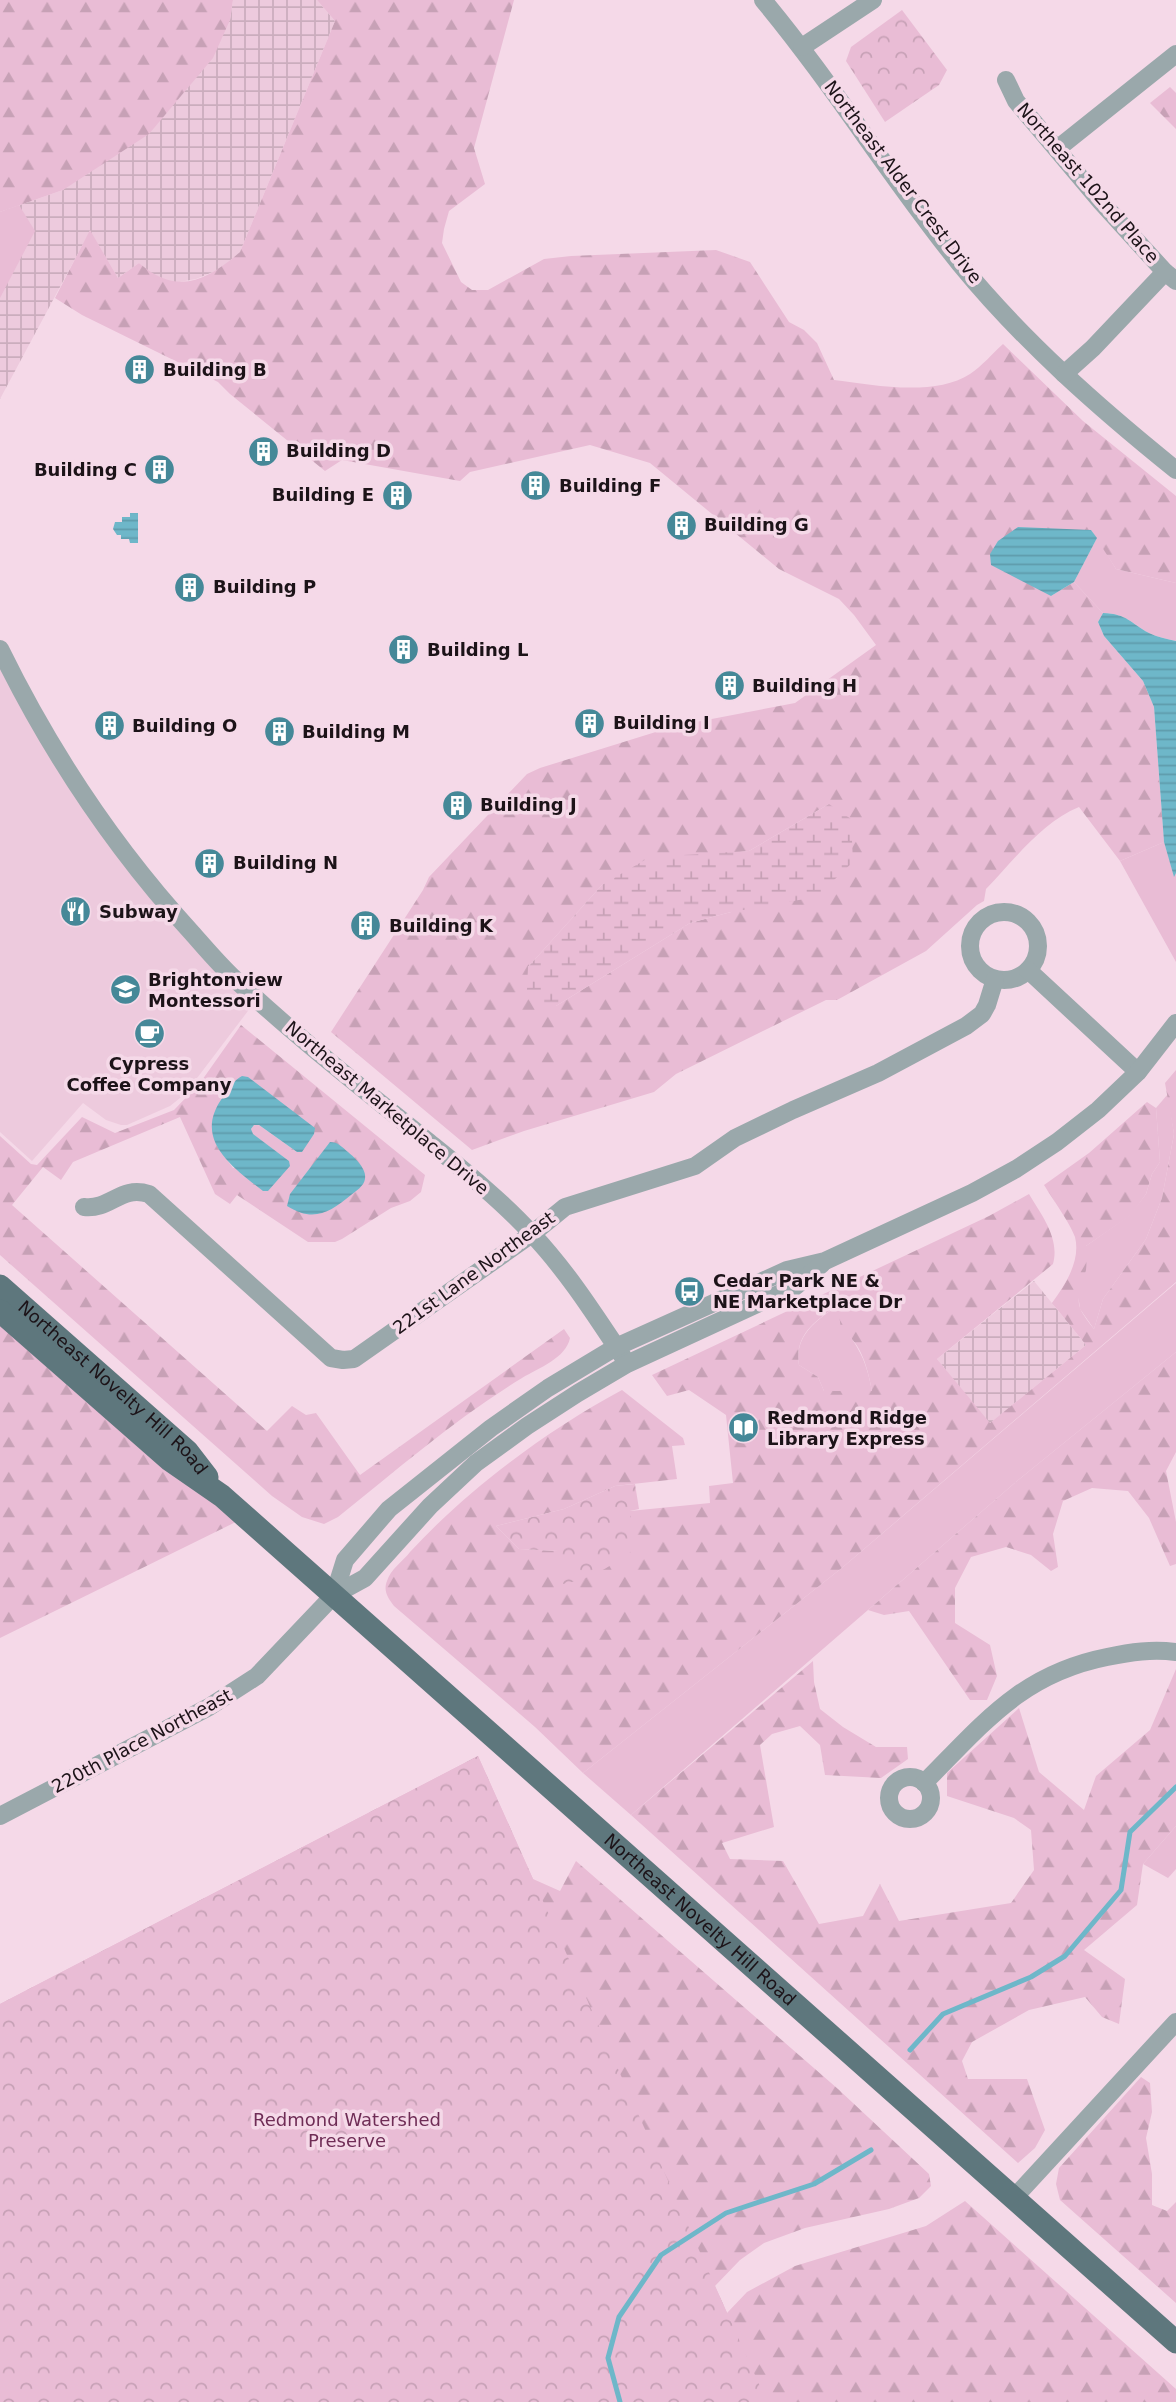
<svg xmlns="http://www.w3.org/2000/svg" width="1176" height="2402" font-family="'DejaVu Sans',sans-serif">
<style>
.built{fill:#edcadd}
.industrial{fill:url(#industrial-grid)}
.grass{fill:#e9bcd5}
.forest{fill:url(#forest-firs);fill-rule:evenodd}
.wetland{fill:url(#wetland-marsh)}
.park{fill:url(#park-crowns)}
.water{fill:url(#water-rules)}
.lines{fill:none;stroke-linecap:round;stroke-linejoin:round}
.stream{stroke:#6eb7c9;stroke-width:5}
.minor{stroke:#9aa8ab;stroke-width:18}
.major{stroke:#5e777d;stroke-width:23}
.labels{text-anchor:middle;stroke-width:7;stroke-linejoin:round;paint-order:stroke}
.street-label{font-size:18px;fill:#1c1318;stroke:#f5d9e8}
.poi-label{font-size:18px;font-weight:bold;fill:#1c1318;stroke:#f5d9e8;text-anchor:start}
.park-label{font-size:18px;fill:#6f2d56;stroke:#f5d9e8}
</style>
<defs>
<pattern id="industrial-grid" width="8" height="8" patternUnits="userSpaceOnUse" patternTransform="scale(1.75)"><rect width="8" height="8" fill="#edcadd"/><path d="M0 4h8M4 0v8" fill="none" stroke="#cbadbd"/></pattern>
<pattern id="forest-firs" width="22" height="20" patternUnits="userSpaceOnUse" patternTransform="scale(1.75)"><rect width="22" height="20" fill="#e9bcd5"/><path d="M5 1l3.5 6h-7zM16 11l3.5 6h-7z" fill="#c7a1b6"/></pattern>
<pattern id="wetland-marsh" width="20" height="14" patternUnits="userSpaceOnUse" patternTransform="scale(1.75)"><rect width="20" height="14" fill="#e9bcd5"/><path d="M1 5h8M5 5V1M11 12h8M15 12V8" fill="none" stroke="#c7a1b6"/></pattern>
<pattern id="park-crowns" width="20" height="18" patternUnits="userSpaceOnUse" patternTransform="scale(1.75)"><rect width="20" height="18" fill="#e9bcd5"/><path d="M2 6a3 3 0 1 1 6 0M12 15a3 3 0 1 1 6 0" fill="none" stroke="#c7a1b6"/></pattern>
<pattern id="water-rules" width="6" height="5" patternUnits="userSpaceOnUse" patternTransform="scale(1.75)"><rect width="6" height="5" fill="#6eb7c9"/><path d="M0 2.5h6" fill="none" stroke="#5f9cac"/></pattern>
</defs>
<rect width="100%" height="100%" fill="#f5d9e8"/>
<path class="built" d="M0,649l74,134 183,216 -72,95 -15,12 -43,19h-6l-15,-5 -23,-17 -51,58 -32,-29z"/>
<g class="industrial">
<path d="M233,0h84l18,21 -95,231 -20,17 -24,10 -22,4 -22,-9 -13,-11 -21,15 -28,-47 -90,168v-187l63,-22 167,-170z"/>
<path d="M1034,1281l52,64 -97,79 -52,-65z"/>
</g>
<g class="grass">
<path d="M19,205l16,26 -35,67v-86z"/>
<path d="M1097,538l19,31 60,14v58c-9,-2 -19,-4 -27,-8 -19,-10 -21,-19 -46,-20l-29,-31z"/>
<path d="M1164,842l10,34 2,-3v89l-56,-101z"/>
<path d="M1168,1094l6,40 -12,64 -16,41 -43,60 -9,30 -14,-20 -2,-15 8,-24v-24l44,-31 16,-21 6,-20 8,-12 -4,-54z"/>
<path d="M1176,1283v69l-159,129 -386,334 -48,-42 260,-206z"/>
<path d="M839,1305c1,26 8,23 19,44 8,14 11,27 14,42h-48l-6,-14 -19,-12c-5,-29 17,-45 40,-60z"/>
<path d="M1176,1826v43l-8,9 -25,-14z"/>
</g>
<g class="forest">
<path d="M0,0h233l-3,20 -17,38 -64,76 -86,56 -63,22z"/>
<path d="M317,0h197l-40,148 11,36 -36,27 -5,18 -2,14 19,39 11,8h16l56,-31 27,-3 145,-6 34,12 39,60 15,8 13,13 17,37c39,5 101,17 136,-6 12,-8 23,-21 33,-30l80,77 93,75v87l-60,-14 -25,-39 -40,66 23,-14 29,31 -5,9 6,14 39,45 11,26 10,135 -44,19 -41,-54c-37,15 -65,53 -93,82l-2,12 -7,4 -51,46 -89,49h-11l-150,74 -22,18 -130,39 -52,19 -141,-118 92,-142 6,-13 98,-103 13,-6 135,-42 120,-23 81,-58 -22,-30 -15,-16 -60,-30 -129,-106 -60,-18 -120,27 -10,9 -118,-21 -17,11 -95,-77 -12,-12 -136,-67 -27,-17 35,-68 28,48 21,-15c38,33 67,18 101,-11l95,-231zM829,804l-98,108 -41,11 -134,83 -28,-39 74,-82 111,-30 36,-4z"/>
<path d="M1170,87l6,6v36l-26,-26z"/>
<path d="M241,1025l184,150 -4,17 -11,9 -19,7 -49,31 -7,3h-27l-71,-47 -7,9 -15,-10 -35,-77 -107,45 -12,18 -18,-13 -31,38 255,226 25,-25 14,9 10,-2 44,62 204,-146 6,9c-4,20 -31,30 -48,40 -66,40 -124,91 -184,139l-14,7 -22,-7 -30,-21 -272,-241v-119l31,28 6,1 45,-48 33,16 59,-23 26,-27zM214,1116l100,18 -17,18 -38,-27h-5l-3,4 1,5 37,27 -56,7 -16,-22z"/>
<path d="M1176,1070v212l-333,285 -260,206 -48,-46 -141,-121c-6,-8 -11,-15 -7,-25 3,-11 16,-20 23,-29 58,-63 136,-121 212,-162l61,48 2,7 -13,1 5,33 -62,7 -51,23 -68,17 23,23 39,2 72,-40 80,-8 -1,-17 24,-3 -7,-68 -37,-25 -22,6 -15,-21 337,-159 40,-22c13,22 31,44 24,70l-116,95 53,64 96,-78 -34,-42c13,-18 29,-42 23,-66 -5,-14 -23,-39 -31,-52l45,-32 58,-51 9,6 4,54 -8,12 -6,20 -15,21 -45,31c0,8 1,16 0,24 -6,32 -16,29 8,59l9,-30 43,-60 16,-41 12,-64 -9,-51zM838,1305l3,25c21,12 27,40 31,61h-48l-6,-14 -19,-12c-5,-30 16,-44 39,-60z"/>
<path d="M0,1311l246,206 -246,121z"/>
<path d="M1176,1352v100l-10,19 10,51v42l-6,2 -21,-48 -21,-27 -36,-3 -29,13 -10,33 5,33 -7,4 -20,-16 -25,-8 -35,10 -16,31v35l35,22 7,31 -10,24h-17l-61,-89 -25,4 -16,-5 149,-129z"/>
<path d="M813,1661l1,21 6,27 23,18 33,20h31l1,12 -27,19 -56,-3 -5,-30 -20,-19 -28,8 -12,11 14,82 -52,16 8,16 53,2 36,63 44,-8 17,-32 19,37 112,-18 23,-33 -3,-40 -17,-12 -67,-22v-23l72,-65 20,64 45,38 12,-34 54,-46 26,-61v157l-33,38 -6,41 -53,45 41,29 -6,45 -17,-7 -17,-20 -56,13 -57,32 -10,19 6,18h59l18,51 -10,18 -17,15 -387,-348z"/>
<path d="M478,1756l55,123 27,12 16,-30 262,228 91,85 2,12 -12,12 -30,11 -84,19 -41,15 -24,17 -25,26 12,27 20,-21 48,-26 131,-40 39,-25 211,188v13h-1176v-398z"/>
<path d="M1141,2077l9,6 2,29 -6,26 6,36v31l15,6 9,-9v101l-116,-103 -4,-16 3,-16z"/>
</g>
<path class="wetland" d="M829,804l22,15 2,43 -37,35 -85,15 -41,11 -134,83 -14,1 -15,-17 1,-23 74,-82 48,-28 99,-6z"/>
<g class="park">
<path d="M902,10l45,60 -8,15 -54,37 -39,-61 5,-14z"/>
<path d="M635,1484l4,25 -9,2 2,40c-27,19 -41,28 -74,34v-34l-39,-2 -23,-23 68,-17 51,-23z"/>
<path d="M478,1756l289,646h-767v-398z"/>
</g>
<g class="water">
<path d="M130,513h8v30h-8l-1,-4h-8v-4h-4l-4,-6 2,-7h7v-5h8z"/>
<path d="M1018,527l73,3 6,8 -23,44 -23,14 -60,-31 -1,-11 8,-13z"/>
<path d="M1103,613c25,1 27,10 46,20 8,4 18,6 27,8v232l-2,4 -10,-35 -10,-135 -11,-26 -39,-45 -6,-14z"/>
<path d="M242,1076l6,1 67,51 -1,6 -12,18h-5l-38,-27h-5l-3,4 2,5 36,27 1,5 -22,25h-5c-31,-24 -71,-52 -40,-94 6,-8 11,-17 19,-21z"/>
<path d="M330,1142c8,0 12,5 18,10 7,6 19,17 17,27 -1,7 -9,12 -14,16 -21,17 -37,28 -64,11l3,-12z"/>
</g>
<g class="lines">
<g class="stream">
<path d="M910,2050l33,-36 88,-37 34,-21 56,-66 9,-58 46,-45"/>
<path d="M620,2402l-12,-44 11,-41 42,-62 65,-42 88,-29 57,-34"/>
</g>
<g class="minor">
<path d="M763,0c70,84 128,179 197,264 63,77 139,144 216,206"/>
<path d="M802,47l71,-47"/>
<path d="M1006,80l10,21 85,101 64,70 11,9"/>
<path d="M1057,149l119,-95"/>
<path d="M1064,374l29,-26 72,-76"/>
<path d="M0,649c51,104 114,199 192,284 15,17 30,35 47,50 59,55 123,105 186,156 37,30 75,60 107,95 35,37 63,81 91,123"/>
<circle cx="1004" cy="946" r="34"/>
<path d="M1028,970l110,102"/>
<path d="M84,1207c27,3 36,-22 65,-13l182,164 12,2 11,-1 178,-125 33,-27 130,-41 40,-28 58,-28 85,-37 88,-47 16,-12 5,-9 8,-26"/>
<path d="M334,1595l11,-35 44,-51 102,-81 57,-40 68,-41 171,-77 38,-9 147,-68 44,-24 41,-27 41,-32 40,-38 38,-49"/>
<circle cx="910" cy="1798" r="21"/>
<path d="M924,1783c59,-59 97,-109 183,-126 24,-5 45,-8 69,-5"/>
<path d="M0,1816l209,-109 48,-31 77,-81 31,-17 65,-72 46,-43 51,-37 51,-33 49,-29 169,-78 26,-22"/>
<path d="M1013,2199l163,-177"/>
</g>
<g class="major">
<path id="s1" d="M0,1286l187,165 20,26"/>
<path id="s2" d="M0,1311l170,149 52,36 954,846"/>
</g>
</g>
<defs>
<symbol id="building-disc" viewBox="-11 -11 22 22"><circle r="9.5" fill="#458898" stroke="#f5d9e8"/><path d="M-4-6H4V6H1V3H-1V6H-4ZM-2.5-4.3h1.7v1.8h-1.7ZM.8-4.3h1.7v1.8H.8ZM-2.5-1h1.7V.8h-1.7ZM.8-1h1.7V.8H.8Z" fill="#fff"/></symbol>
<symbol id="restaurant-disc" viewBox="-11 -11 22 22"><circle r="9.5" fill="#458898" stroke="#f5d9e8"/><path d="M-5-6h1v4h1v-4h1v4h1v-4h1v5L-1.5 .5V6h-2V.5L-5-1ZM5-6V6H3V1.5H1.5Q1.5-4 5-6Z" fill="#fff"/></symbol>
<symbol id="school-disc" viewBox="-11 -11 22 22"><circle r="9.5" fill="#458898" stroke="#f5d9e8"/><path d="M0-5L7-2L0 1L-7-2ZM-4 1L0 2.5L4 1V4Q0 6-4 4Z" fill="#fff"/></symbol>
<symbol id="cafe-disc" viewBox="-11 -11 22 22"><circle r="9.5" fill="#458898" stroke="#f5d9e8"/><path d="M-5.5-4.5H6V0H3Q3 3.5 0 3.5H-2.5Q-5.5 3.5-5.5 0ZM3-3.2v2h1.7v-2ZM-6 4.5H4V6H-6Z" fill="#fff"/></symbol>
<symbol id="bus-disc" viewBox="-11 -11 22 22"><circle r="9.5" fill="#458898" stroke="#f5d9e8"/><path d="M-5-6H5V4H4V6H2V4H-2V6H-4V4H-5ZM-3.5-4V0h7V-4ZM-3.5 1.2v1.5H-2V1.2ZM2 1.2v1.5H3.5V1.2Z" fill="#fff"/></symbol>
<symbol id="library-disc" viewBox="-11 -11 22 22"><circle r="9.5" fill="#458898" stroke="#f5d9e8"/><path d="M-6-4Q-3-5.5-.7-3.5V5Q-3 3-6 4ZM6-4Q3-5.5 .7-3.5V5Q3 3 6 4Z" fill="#fff"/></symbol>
</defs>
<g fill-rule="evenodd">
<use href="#building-disc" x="122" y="352" width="35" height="35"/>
<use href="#building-disc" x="246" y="434" width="35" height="35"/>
<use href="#building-disc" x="142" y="452" width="35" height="35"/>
<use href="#building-disc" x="518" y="468" width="35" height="35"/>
<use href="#building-disc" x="380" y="478" width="35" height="35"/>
<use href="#building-disc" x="664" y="508" width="35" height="35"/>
<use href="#building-disc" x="172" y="570" width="35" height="35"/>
<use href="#building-disc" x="386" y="632" width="35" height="35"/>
<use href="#building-disc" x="712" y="668" width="35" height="35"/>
<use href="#building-disc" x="572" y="706" width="35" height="35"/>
<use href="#building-disc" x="92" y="708" width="35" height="35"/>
<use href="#building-disc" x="262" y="714" width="35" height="35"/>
<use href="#building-disc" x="440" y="788" width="35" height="35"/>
<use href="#building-disc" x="192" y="846" width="35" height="35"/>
<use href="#restaurant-disc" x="58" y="894" width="35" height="35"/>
<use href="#building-disc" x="348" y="908" width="35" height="35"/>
<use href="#school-disc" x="108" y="972" width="35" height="35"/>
<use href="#cafe-disc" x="132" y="1016" width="35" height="35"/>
<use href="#bus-disc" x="672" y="1274" width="35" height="35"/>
<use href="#library-disc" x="726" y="1410" width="35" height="35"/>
</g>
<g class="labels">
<g class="street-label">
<text transform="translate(903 182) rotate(53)" y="6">Northeast Alder Crest Drive</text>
<text transform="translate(1088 183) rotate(49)" y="6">Northeast 102nd Place</text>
<text transform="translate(387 1108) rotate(40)" y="6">Northeast Marketplace Drive</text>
<text transform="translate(474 1273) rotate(-36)" y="6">221st Lane Northeast</text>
<text dy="6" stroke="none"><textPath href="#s1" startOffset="152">Northeast Novelty Hill Road</textPath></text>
<text transform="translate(142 1741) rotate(-28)" y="6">220th Place Northeast</text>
<text dy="6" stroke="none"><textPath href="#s2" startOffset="928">Northeast Novelty Hill Road</textPath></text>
</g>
<g class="poi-label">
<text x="163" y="376">Building B</text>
<text x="286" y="457">Building D</text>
<text x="137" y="476" text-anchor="end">Building C</text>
<text x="559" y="492">Building F</text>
<text x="374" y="501" text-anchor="end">Building E</text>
<text x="704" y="531">Building G</text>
<text x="213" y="593">Building P</text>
<text x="427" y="656">Building L</text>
<text x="752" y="692">Building H</text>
<text x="613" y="729">Building I</text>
<text x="132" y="732">Building O</text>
<text x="302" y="738">Building M</text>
<text x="480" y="811">Building J</text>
<text x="233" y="869">Building N</text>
<text x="99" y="918">Subway</text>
<text x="389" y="932">Building K</text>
<text x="148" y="986">Brightonview<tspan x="148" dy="21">Montessori</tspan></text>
<text x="149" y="1070" text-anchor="middle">Cypress<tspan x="149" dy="21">Coffee Company</tspan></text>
<text x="713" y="1287">Cedar Park NE &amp;<tspan x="713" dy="21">NE Marketplace Dr</tspan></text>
<text x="767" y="1424">Redmond Ridge<tspan x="767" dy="21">Library Express</tspan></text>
</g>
<g class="park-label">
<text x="347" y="2126">Redmond Watershed<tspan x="347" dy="21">Preserve</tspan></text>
</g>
</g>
</svg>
